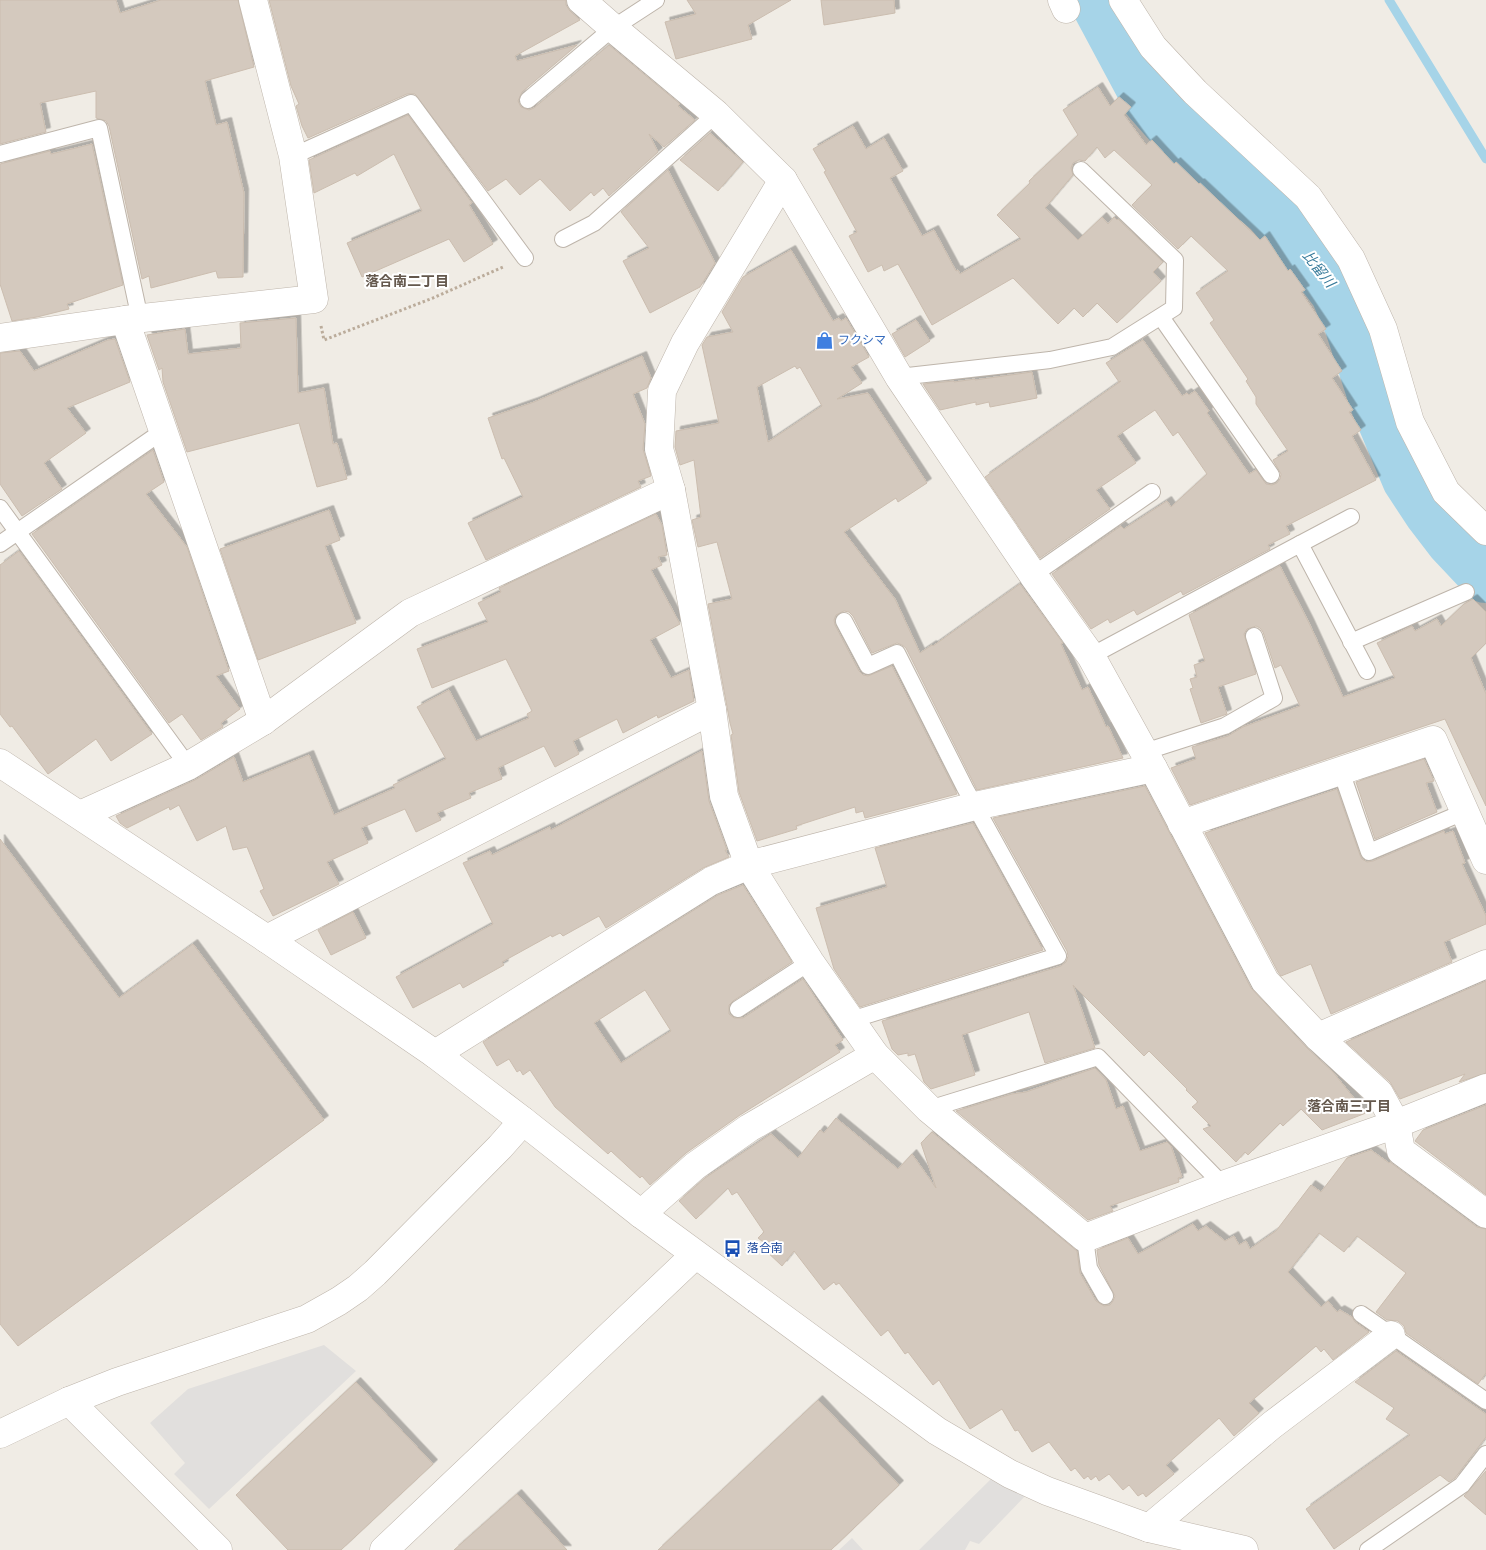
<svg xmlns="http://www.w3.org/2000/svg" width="1486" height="1550" font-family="'Nunito Sans','Noto Sans JP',sans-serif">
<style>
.parking{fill:#e1dfdd}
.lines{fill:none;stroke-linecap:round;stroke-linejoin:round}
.stream{stroke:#a6d4e8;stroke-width:9}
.river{stroke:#a6d4e8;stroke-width:54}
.building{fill:#d4c9be;stroke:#cbbdaf;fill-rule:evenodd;filter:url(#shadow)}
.service-casing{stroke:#beb5ab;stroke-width:18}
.minor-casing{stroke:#beb5ab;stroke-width:29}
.tertiary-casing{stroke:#beb5ab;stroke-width:29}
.path{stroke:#bbac9b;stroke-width:3;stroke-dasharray:2.5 2.5;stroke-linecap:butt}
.service{stroke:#fff;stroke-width:16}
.minor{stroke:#fff;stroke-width:28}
.tertiary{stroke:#fff;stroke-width:28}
.labels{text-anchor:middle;stroke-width:4;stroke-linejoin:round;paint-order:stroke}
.shop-label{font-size:12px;fill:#366cbe;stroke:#fff;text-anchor:start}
.transit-label{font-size:12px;fill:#164399;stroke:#fff;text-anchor:start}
.water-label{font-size:14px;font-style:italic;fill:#387b9b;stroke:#fff}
.neighbourhood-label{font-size:14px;font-weight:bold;fill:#64584d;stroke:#fff}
</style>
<defs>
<filter id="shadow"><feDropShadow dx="4.5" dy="-4.5" stdDeviation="0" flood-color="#0004"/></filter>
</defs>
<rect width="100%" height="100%" fill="#f0ece5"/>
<g class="parking">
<path d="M324,1345l32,26 -147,138 -35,-35 11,-11 -35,-40 38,-34z"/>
<path d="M992,1478l35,16 -48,50 -9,-3 -5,9h-46z"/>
<path d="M852,1538l11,12h-24z"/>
</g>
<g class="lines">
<path class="stream" d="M1389,0l97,159"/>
<path class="river" d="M1096,0l53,99 30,34 91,77 42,49 25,33 14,32 26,79 32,76 21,32 23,30 33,35"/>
</g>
<g class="building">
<path d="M0,0h116l4,13 41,-13h77l16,67 -49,14 11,44 11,-3 17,71 -1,84 -25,1 -2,-7 -65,17 -2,-12 -7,3 -33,-153 -3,-5 -10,-3v-27l-56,12 6,29 -46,12z"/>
<path d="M269,0h297v5l4,6 10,9 -65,36 2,5 60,-16 -55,47 -4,9 3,6 8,3 5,-2 75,-63 71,59 -2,2 17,14 -31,27 -15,-13 9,18 -49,44 -6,-8 -9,8 -3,-4 -21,19 -30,-32 -20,16 -14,-16 -18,12 -73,-97h-8l-99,44 -6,-12 -6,-20 3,-2 -8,-18z"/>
<path d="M687,0h104l-43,25 4,14 -76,20 -11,-37 31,-8z"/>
<path d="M821,0h73l1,13 -71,12z"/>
<path d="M1098,87l12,19 9,-9 12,10 -7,8 22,30 6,-5 22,24 2,-2 23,22 1,-1 60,57 5,-4 23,35 2,-2 15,21 -4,2 25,37 -8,5 24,37 -10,7 21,32 -4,2 12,18 -9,6 24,44 -90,46 4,8 -22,11 2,4 -87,46 -2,-4 -44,24 -3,-5 -24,13 -2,-4 -17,10 -39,-55 69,-48 3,3 43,-28 4,6 36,-33 -29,-42 -5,4 -18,-26 -38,26 19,27 -40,27 14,19 -70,49 -55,-81 136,-96 -2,1 -13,-19 37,-23 39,56 5,-3 2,2 6,-4 14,20 -2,2 42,61 7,-4 10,14 6,1 5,-2 3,-4 1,-5 -8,-14 15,-9 -32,-47v-7l-10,-16 2,-2 -38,-56 4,-3 -18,-27 32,-22 -37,-35 -13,13 -46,-44 20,-20 -38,-35 -9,8 -8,-11 -12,14 -6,-1 -6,3 -2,5 2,7 -28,33 33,32 24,-23 6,7 6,-7 3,3 1,-1 45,43 -10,10 8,9 -44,42 -20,-20 -14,14 -9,-9 -16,16 -45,-46 -81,47 -34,-61 -14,7 -2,-6 -14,7 -19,-36 8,-4 -33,-60 2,-1 -13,-22 40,-23 13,23 18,-11 19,33 -13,7 32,58 12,-6 22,41 2,-1 2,4 61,-35 -24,-24 33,-32 -1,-2 49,-46 -15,-25z"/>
<path d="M408,115l64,88 -3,2 24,39 -29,18 -15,-23 -87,38 -15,-34 75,-32 -28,-57 -37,22 -2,-3 -41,20 -5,-33z"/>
<path d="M710,133l33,29 -25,29 -38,-31z"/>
<path d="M92,144l31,141 -56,19 2,5 -32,8 -25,4 -12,-37v-120l50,-13 1,3z"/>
<path d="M668,170l47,93 -15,24 -50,26 -27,-52 26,-13 -28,-36z"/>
<path d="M791,250l42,71 6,-3 2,3 5,-3 23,39 -18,10 11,16 -25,16 31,-6 59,90 -29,19 -2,-4 -52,34 51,67 25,54 12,-8 1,1 87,-62 43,59 -2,1 21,46 6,-3 18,40 2,-1 15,32 -146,32 -71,-142 -4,-3 -5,-2 -25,10 -19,-37 -4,-4 -5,-1 -8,4 -2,5 1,5 24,46 4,4 5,1 24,-10 65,128 -92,24 -2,-7 -7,2 -1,-6 -59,19 1,3 -40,12 -18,-49 -8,-57 2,-1 -3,-11 -22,-119 24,-5 -15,-57 -19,5 -6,-27 9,-3 -7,-57 -14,5 -5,-18 1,-16 43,-8 -17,-78 5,-8 26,-5 -11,-20 21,-35zM795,366l2,3 3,-2 22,39 -54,36 -11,-55z"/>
<path d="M296,318l2,75 26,-5 9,56 4,-1 10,36 -30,8 -18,-64 -112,29 -24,-70 -1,-14 -3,2 -12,-35 38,-6 3,25 53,-6 -1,-25z"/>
<path d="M916,320l14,21 -25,16 -13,-23z"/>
<path d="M115,339l15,43 -63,26 19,25 -42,30 18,26 -40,27 -22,-32v-131l20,-2 14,20 74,-31z"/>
<path d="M642,356l9,22 -4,10 -14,6 12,30 -2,25 8,27 -13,5 3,6 -155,73 -18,-37 55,-26 -19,-39 -2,1 -14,-41 46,-16z"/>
<path d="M1032,372l5,26 -47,9 -1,-5 -13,3v-3l-36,8 -17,-26 31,-3v1l21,-3v1z"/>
<path d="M153,450l11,32 -18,12 41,53 42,124 -13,5 24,33 -19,14 2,4 -22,13 -19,-26 -13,9 -137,-189z"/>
<path d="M329,510l11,30 -15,6 31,77 -98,37 -38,-111z"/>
<path d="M656,514l6,11 5,30 -9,2 4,8 -11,5 29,54 -30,16 21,38 18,-8 5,31 -36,17 -1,-3 -34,18 -6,-14 -44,22 6,13 -24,13 -11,-21 -46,22 4,11 -33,14 2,5 -34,15 4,7 -25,12 -11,-23 -44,19 7,15 -41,19 12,22 -66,32 -13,-25 4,-2 -17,-42 -14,3 -7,-24 -29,15 -18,-36 -9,5 -1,-3 -42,21 -7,-5 -4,-7 79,-36 39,-23 9,25 66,-27 25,60 61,-27 -2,-3 53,-26 -29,-52 32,-17 27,51 53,-23 -2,-4 5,-3 -26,-52 -74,29 -15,-39 71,-27 -10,-19 23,-11 -2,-4z"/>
<path d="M19,551l133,183 -41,27 -15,-22 -48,35 -36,-48 -2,1 -10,-13v-149z"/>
<path d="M1280,566l29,57 34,74 52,-19 -18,-35 35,-17 3,5 22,-12 4,7 23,-22 9,-5 13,13v31l-15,15 15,36v112l-41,-87 -255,86 -19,-37 25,-9 -4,-12 36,-11 15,-9 57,-21 -19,-41 -6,3 -12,-36 -3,-4 -4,-2 -9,3 -3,5 12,40 -38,13 9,27 -26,9 -11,-34 3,-1 -3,-9 7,-2 -3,-12 11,-4 -16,-46z"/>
<path d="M702,751l7,50 18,49h-2l4,7 -26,11 -97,60 -7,-12 -36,20 -3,-3 -8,4 -1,-2 -49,27 2,3 -41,23 -3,-5 -47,25 -17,-31 97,-53 -30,-61 27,-12 2,4 58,-28 1,3z"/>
<path d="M1424,759l10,22 -8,2 11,29 -62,27 -19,-57z"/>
<path d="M1145,786l106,202 56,60 26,24 33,41 -44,17 -21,-21 -18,17 -3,-3 -32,32 -3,-3 -9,10 -33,-33 8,-3 -19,-19 6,-5 -12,-12 1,-1 -38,-38 -5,5 -71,-71 22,63 -50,15 -16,-51 -67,23 13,40 -44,14 -7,-7 -9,-28 -7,2v-3l-10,2 -6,-6 -10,-28 179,-55 5,-4 2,-6 -1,-5 -74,-133z"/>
<path d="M1337,789l23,66 2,4 5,3 6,-1 71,-30 1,3 8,-3 12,32 -3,1 24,52v8l-42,18 8,20 -121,52 -20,-50 -30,12 -3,-4 -73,-139z"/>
<path d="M973,823l70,127 -183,57 -26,-38 -18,-61 71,-21 -12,-39z"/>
<path d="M0,839l119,159 74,-54 131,176 -306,226 -18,-22z"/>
<path d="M743,885l49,77 -59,39 -4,4v9l5,4h9l60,-39 40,61 -8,5 5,7 -100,63 -54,38 -36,32 -8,-9 -2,2 -29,-27 -3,3 -53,-47 -25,-37 -7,5 -3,-5 -3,2 -8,-13 -12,7 -14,-24 235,-147zM645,990l26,41 -50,32 -27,-40z"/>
<path d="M353,912l13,26 -35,17 -13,-25z"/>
<path d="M1486,981v92l-27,9 6,-8 -65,25 -10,-17 -44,-40z"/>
<path d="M1095,1068l11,12 10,29 7,-3 17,45 27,-9 4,4 11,31 -4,1 1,4 -69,24 3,5 -25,9 -132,-109 56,-17 14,-2z"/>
<path d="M1486,1105v90l-71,-54 8,-11z"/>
<path d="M836,1118l62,51 14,-15 24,34 -15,-45 11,-11 145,119 3,22 16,28 8,5 6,-1 3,-4 2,-5 -16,-31 -2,-15 31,-12 10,16 55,-30 5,7 8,-5 19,15 9,-5 5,9 7,-4 4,8 26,-18 35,-46 10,7 26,-34 24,-8 18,13 1,-1 87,65 9,2v144l-8,11 -72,-51 -2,-7 -6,-5 -11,-1 -11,-8 30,-39 -49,-37 -13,16 -25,-19 -31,39 33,35 7,-6 9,11 3,-2 12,7 3,5 14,10 -36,28 -9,-11 -3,3 -5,-6 -67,57 10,10 -25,23 -15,-18 -53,47 8,9 -28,23 -3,-4 -5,3 -9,-11 -6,5 -14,-16 -10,7 -3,-5 -5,4 -3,-4 -4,3 -9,-11 -4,3 -22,-29 -17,10 -14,-22 -3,1 -13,-22 -32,20 -31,-49 -6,5 -25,-33 -3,2 -17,-24 -7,6 -42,-53 -3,2 -2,-3 -10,8 -30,-39 -12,15 -18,-17 3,-4 -9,-7 6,-6 -27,-40 -5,3 -4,-7 -32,31 -17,-18 26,-23 66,-44 27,24 22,-28 4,3z"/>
<path d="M1396,1351l90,63v23l-31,41 -6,4 -9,-7 -106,74 -28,-40 104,-74 -24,-16 8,-11 -39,-26z"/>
<path d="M356,1382l77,82 -92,86h-53l-52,-55z"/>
<path d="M818,1400l81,85 -68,65h-173z"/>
<path d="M1486,1471v44l-22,-19z"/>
<path d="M517,1494l50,56h-113z"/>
</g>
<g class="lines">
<defs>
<g id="service">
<path d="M528,100l85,-72 43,-28"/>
<path d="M0,154l99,-26 41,191"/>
<path d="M293,156l118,-53 114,155"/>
<path d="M563,239l31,-16 122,-109"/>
<path d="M1161,317l110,158"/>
<path d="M899,377l151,-17 62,-13 62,-39 1,-48 -94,-90"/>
<path d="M0,508l188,258"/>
<path d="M0,544l163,-113"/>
<path d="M1300,544l51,-27"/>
<path d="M1033,575l119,-83"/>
<path d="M844,621l24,45 29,-13 68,135 93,168 -207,64"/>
<path d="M1351,642l115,-50"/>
<path d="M1091,656l209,-112 67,127"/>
<path d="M1144,752l81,-26 49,-28 -20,-62"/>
<path d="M1341,771l28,81 95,-40"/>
<path d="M738,1009l72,-47"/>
<path d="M929,1109l169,-52 125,128"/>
<path d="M1085,1238l4,30 16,28"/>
<path d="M1361,1314l125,87"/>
<path d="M1368,1550l94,-65 24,-31"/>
</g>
<g id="minor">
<path d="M1062,0l4,9"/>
<path d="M1123,0l30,47 42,45 113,105 43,62 32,70 27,93 36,70 40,39"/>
<path d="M783,180l-98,163 -23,48 -3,58 12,41 41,220 12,86 25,69 61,97 65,93 54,54 156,129 138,-53 173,-61 90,-36"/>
<path d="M125,320l138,401"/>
<path d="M0,338l125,-18 189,-21 -21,-143 -40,-156"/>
<path d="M1153,768l112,213 53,56 61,56 17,31 5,27 85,63"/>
<path d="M80,815l108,-49 75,-45 147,-108 261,-123"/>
<path d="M1182,824l251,-84 53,120"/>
<path d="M267,939l445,-229"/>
<path d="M1318,1037l168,-73"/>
<path d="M435,1054l276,-173 38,-16 226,-59 178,-38 -62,-112 -58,-81 -134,-198 -116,-197 -67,-66 -103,-86 -32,-28"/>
<path d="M641,1214l54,-48 54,-38 126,-73"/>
<path d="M69,1401l149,149"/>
<path d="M1149,1528l123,-103 119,-90"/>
<path d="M384,1550l311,-295"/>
</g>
<g id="tertiary">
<path d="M0,763l267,176 168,115 88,67 118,93 296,217 73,43 37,17 102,37 95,22"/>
<path d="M0,1434l69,-33 48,-19 190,-63 32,-18 19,-13 17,-15 125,-126 23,-26"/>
</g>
</defs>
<use href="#service" class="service-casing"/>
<use href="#minor" class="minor-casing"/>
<use href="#tertiary" class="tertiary-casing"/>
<path class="path" d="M321,326l3,14 109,-42 70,-31"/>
<use href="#service" class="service"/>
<use href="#minor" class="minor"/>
<use href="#tertiary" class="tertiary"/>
</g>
<defs>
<symbol id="shop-bare" viewBox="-9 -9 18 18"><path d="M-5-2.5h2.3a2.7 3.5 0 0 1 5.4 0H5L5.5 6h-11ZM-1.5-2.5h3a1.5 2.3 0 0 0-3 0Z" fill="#3f7fe0" stroke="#fff" stroke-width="2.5" paint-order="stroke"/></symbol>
<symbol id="bus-bare" viewBox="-9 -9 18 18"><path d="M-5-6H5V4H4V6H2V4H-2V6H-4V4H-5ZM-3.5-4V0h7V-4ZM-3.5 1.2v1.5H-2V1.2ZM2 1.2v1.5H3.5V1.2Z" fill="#1a4fb4" stroke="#fff" stroke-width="2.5" paint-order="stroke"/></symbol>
</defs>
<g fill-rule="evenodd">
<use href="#shop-bare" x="812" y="328" width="25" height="25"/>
<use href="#bus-bare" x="720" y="1236" width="25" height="25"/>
</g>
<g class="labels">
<g class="shop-label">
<text x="838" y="344">フクシマ</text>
</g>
<g class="transit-label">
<text x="747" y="1252">落合南</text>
</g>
<g class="water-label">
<text transform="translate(1319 269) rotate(51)" y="5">比留川</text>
</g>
<g class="neighbourhood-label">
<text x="407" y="286">落合南二丁目</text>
<text x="1349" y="1111">落合南三丁目</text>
</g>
</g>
</svg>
